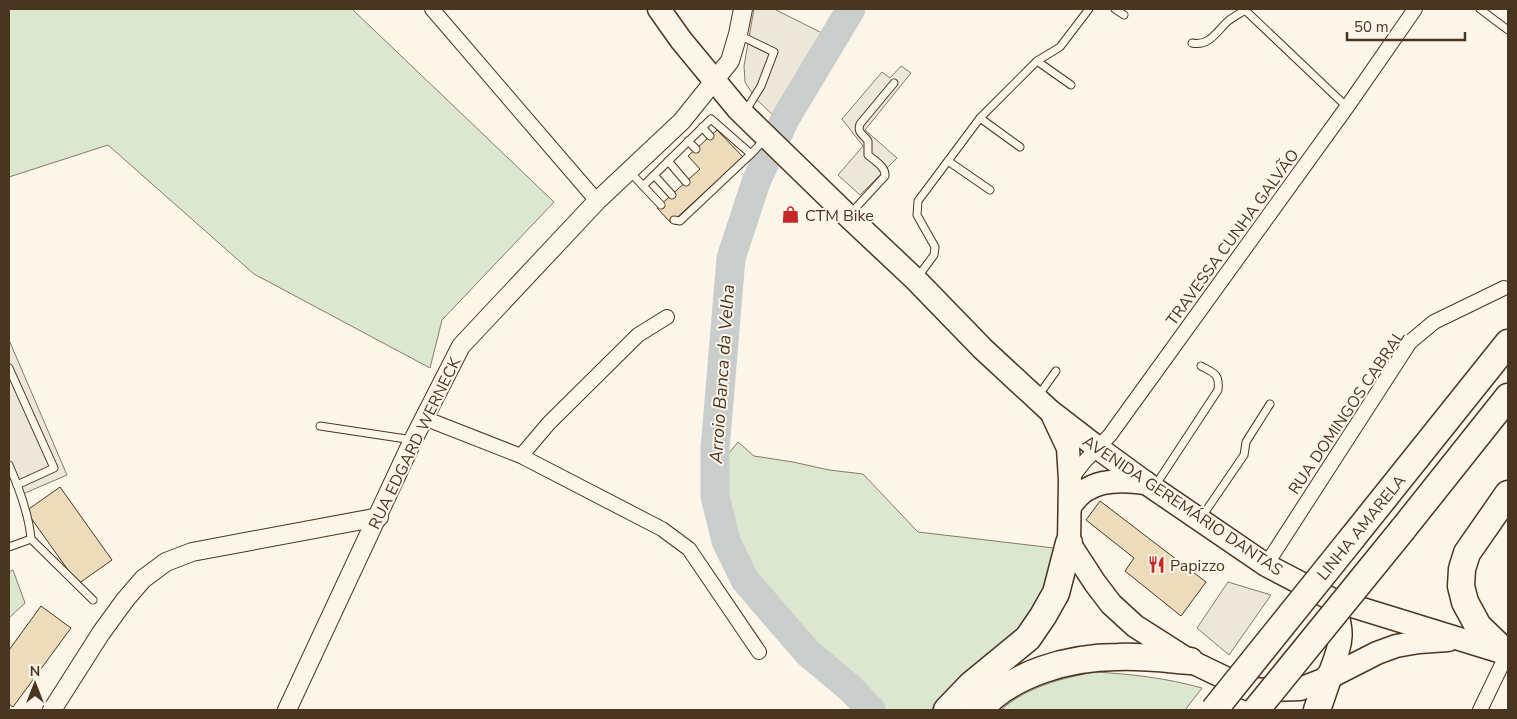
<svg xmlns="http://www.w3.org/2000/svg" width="1517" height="719" font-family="'Nunito Sans',sans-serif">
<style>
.green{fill:#dce7d0;stroke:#887966}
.parking{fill:#ede7d9;stroke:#887966}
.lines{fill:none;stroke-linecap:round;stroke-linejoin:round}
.river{stroke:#c9cecd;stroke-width:29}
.building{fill:#ecdcbc;stroke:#4a3520}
.service-casing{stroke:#4a3520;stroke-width:9}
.minor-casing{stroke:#4a3520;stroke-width:16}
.tertiary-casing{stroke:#4a3520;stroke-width:20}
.primary-casing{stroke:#4a3520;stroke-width:25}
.motorway-casing{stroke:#4a3520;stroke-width:29}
.service{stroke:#fbf6e9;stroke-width:7}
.minor{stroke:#fbf6e9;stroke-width:14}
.tertiary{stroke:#fbf6e9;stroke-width:18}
.primary{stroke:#fbf6e9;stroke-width:22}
.motorway{stroke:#fbf6e9;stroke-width:26}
.motorway-bridge-casing{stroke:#4a3520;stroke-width:29;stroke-linecap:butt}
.motorway-bridge{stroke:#fbf6e9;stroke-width:26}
.labels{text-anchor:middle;stroke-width:4;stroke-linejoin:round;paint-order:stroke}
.poi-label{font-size:16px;fill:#4a3520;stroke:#fbf6e9;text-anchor:start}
.street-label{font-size:16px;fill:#4a3520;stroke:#fbf6e9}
.water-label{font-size:18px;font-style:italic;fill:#4a3520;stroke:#fbf6e9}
</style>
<rect width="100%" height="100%" fill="#fbf6e9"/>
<g class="green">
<path d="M9,9h343l202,193 -112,118 -12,48 -176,-94 -146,-129 -99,32z"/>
<path d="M738,442l16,14 39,6 36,8 34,4 55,58 136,16 -13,53 -32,42 -50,37 -25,25 -2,5h-70l-124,-142 -25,-95z"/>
<path d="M13,570l12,33 -16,15v-46z"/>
<path d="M1095,672c36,2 71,6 107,16l-17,22h-184c25,-23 61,-32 94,-38z"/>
</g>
<g class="parking">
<path d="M754,9h20l50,25 -48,84 -21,-20 -10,-16 -1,-16z"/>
<path d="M901,66l10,7 -46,57 32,28 -37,37 -22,-20 25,-29 -21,-27 40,-47 8,6z"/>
<path d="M9,340l58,135 -49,21 -9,-22z"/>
<path d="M1228,582l43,13 -42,60 -32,-27z"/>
</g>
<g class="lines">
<path class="river" d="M851,9l-66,110 -29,63 -25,76 -16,191v47l11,45 19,39 63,73 42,35 21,22"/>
</g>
<g class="building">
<path d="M717,130l26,27 -72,66 -14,-15 43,-39 -12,-13z"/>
<path d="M60,487l52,73 -34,24 -52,-73z"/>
<path d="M1100,501l106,81 -25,34 -56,-45 9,-13 -48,-38z"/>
<path d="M41,606l30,22 -58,79 -4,-3v-54z"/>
</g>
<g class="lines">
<defs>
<g id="service">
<path d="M1115,9l9,6"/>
<path d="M1480,9l28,21"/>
<path d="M739,35l35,17 -13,34 -16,26"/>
<path d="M1192,43c17,4 25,-12 36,-22 5,-4 11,-7 17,-11l102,97"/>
<path d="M1037,61l34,24"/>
<path d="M980,118l40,29"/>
<path d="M702,127l8,9"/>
<path d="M688,141l8,8"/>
<path d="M668,161l18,21"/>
<path d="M948,161l42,29"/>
<path d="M630,172l31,33"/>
<path d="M654,175l18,20"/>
<path d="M643,186l68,-67 40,35"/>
<path d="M850,214l35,-38c1,-9 -10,-15 -17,-21v-14c-5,-7 -11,-8 -8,-17l34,-41"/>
<path d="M674,220l6,1 71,-67 14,-15"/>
<path d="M917,278l17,-23 1,-8 -18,-32 1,-14 62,-83 57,-57 23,-14 29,-38"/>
<path d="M9,368l45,100 -37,17"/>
<path d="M1038,396l18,-25"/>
<path d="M320,426l93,14"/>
<path d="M9,465c10,23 20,49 22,74l62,61"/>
<path d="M1155,486l63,-96c2,-16 -4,-17 -17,-24"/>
<path d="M1201,518l43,-63 2,-13 24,-38"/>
<path d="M9,547l22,-8"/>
</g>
<g id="minor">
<path d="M432,9l165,192"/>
<path d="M424,418l97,38 141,73 27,20 70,103"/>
<path d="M521,456l28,-33 89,-88 29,-18"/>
<path d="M1070,480l14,-18 26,-27 237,-328 68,-98"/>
<path d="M1266,565l144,-223 24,-20 70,-34"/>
<path d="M1480,710l27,-56 1,1"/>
</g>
<g id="tertiary">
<path d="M52,710l49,-77 24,-33 18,-21 23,-17 26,-10 187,-35"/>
<path d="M287,710l126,-270 48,-94 136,-145 85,-80 48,-60 8,-27 5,-25"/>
</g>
<g id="primary">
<path d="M659,9l22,31 57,69 110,107 68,64 67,69 67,62 48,37 48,35 120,82 67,35 175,54"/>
<path d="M1053,416l15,32 2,32 -1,63 26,40 16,21 24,22 55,35 58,28 22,1 30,-1 28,-11 49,-25 19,-7 23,-4 29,-2"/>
<path d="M1070,507c16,-28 47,-28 76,-24"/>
<path d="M1328,678c13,-36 18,-40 5,-78"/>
</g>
<g id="motorway">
<path d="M1403,529l105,-132"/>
<path d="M1353,537l155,-194"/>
<path d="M1507,654l-29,-28 -13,-24 -4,-16 1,-17 5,-16 41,-59"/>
<path d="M947,710l24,-25 57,-47 15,-22 13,-23 13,-50"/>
<path d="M979,710c33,-37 90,-53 139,-53 24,-1 48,2 72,4"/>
<path d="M1317,710l11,-32"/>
</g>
</defs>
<use href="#service" class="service-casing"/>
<use href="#minor" class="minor-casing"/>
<use href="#tertiary" class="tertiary-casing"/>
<use href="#primary" class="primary-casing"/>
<use href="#motorway" class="motorway-casing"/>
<use href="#service" class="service"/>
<use href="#minor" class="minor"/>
<use href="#tertiary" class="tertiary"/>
<use href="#primary" class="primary"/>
<use href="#motorway" class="motorway"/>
<defs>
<g id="motorway-bridge">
<path d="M1214,710l139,-173"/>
<path d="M1256,710l147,-181"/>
</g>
</defs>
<use href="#motorway-bridge" class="motorway-bridge-casing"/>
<use href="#motorway-bridge" class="motorway-bridge"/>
</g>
<defs>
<symbol id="shop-bare" viewBox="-9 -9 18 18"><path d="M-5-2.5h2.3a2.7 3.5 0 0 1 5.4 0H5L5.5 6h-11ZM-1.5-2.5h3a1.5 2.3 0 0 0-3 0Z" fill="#c62828" stroke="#fbf6e9" stroke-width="2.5" paint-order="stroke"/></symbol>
<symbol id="restaurant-bare" viewBox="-9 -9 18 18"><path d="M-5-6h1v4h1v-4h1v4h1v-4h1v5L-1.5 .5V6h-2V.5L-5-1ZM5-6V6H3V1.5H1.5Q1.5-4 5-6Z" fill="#c62828" stroke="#fbf6e9" stroke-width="2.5" paint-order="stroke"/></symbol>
</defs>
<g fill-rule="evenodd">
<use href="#shop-bare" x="778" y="202" width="25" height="25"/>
<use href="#restaurant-bare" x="1144" y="552" width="25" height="25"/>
</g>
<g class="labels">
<g class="poi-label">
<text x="805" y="221">CTM Bike</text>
<text x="1170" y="571">Papizzo</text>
</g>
<g class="street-label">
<text transform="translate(1232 237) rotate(-54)" y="6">TRAVESSA CUNHA GALVÃO</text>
<text transform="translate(1346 412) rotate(-56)" y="6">RUA DOMINGOS CABRAL</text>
<text transform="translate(414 443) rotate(-64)" y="6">RUA EDGARD WERNECK</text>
<text transform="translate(1183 505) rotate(34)" y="6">AVENIDA GEREMÁRIO DANTAS</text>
<text transform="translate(1361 527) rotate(-51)" y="6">LINHA AMARELA</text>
</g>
<g class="water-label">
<text transform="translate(722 374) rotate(-86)" y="6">Arroio Banca da Velha</text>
</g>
</g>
<rect width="1517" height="719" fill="none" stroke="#4a3520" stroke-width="20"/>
<g transform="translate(35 684)" stroke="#fbf6e9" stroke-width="4" paint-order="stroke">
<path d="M0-4L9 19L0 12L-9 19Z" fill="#4a3520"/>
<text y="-8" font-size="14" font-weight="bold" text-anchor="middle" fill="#4a3520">N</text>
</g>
<path d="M1347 32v8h118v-8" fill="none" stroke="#4a3520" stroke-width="2.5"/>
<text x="1354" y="32" font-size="15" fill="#4a3520" stroke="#fbf6e9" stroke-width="4" paint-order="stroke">50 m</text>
</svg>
